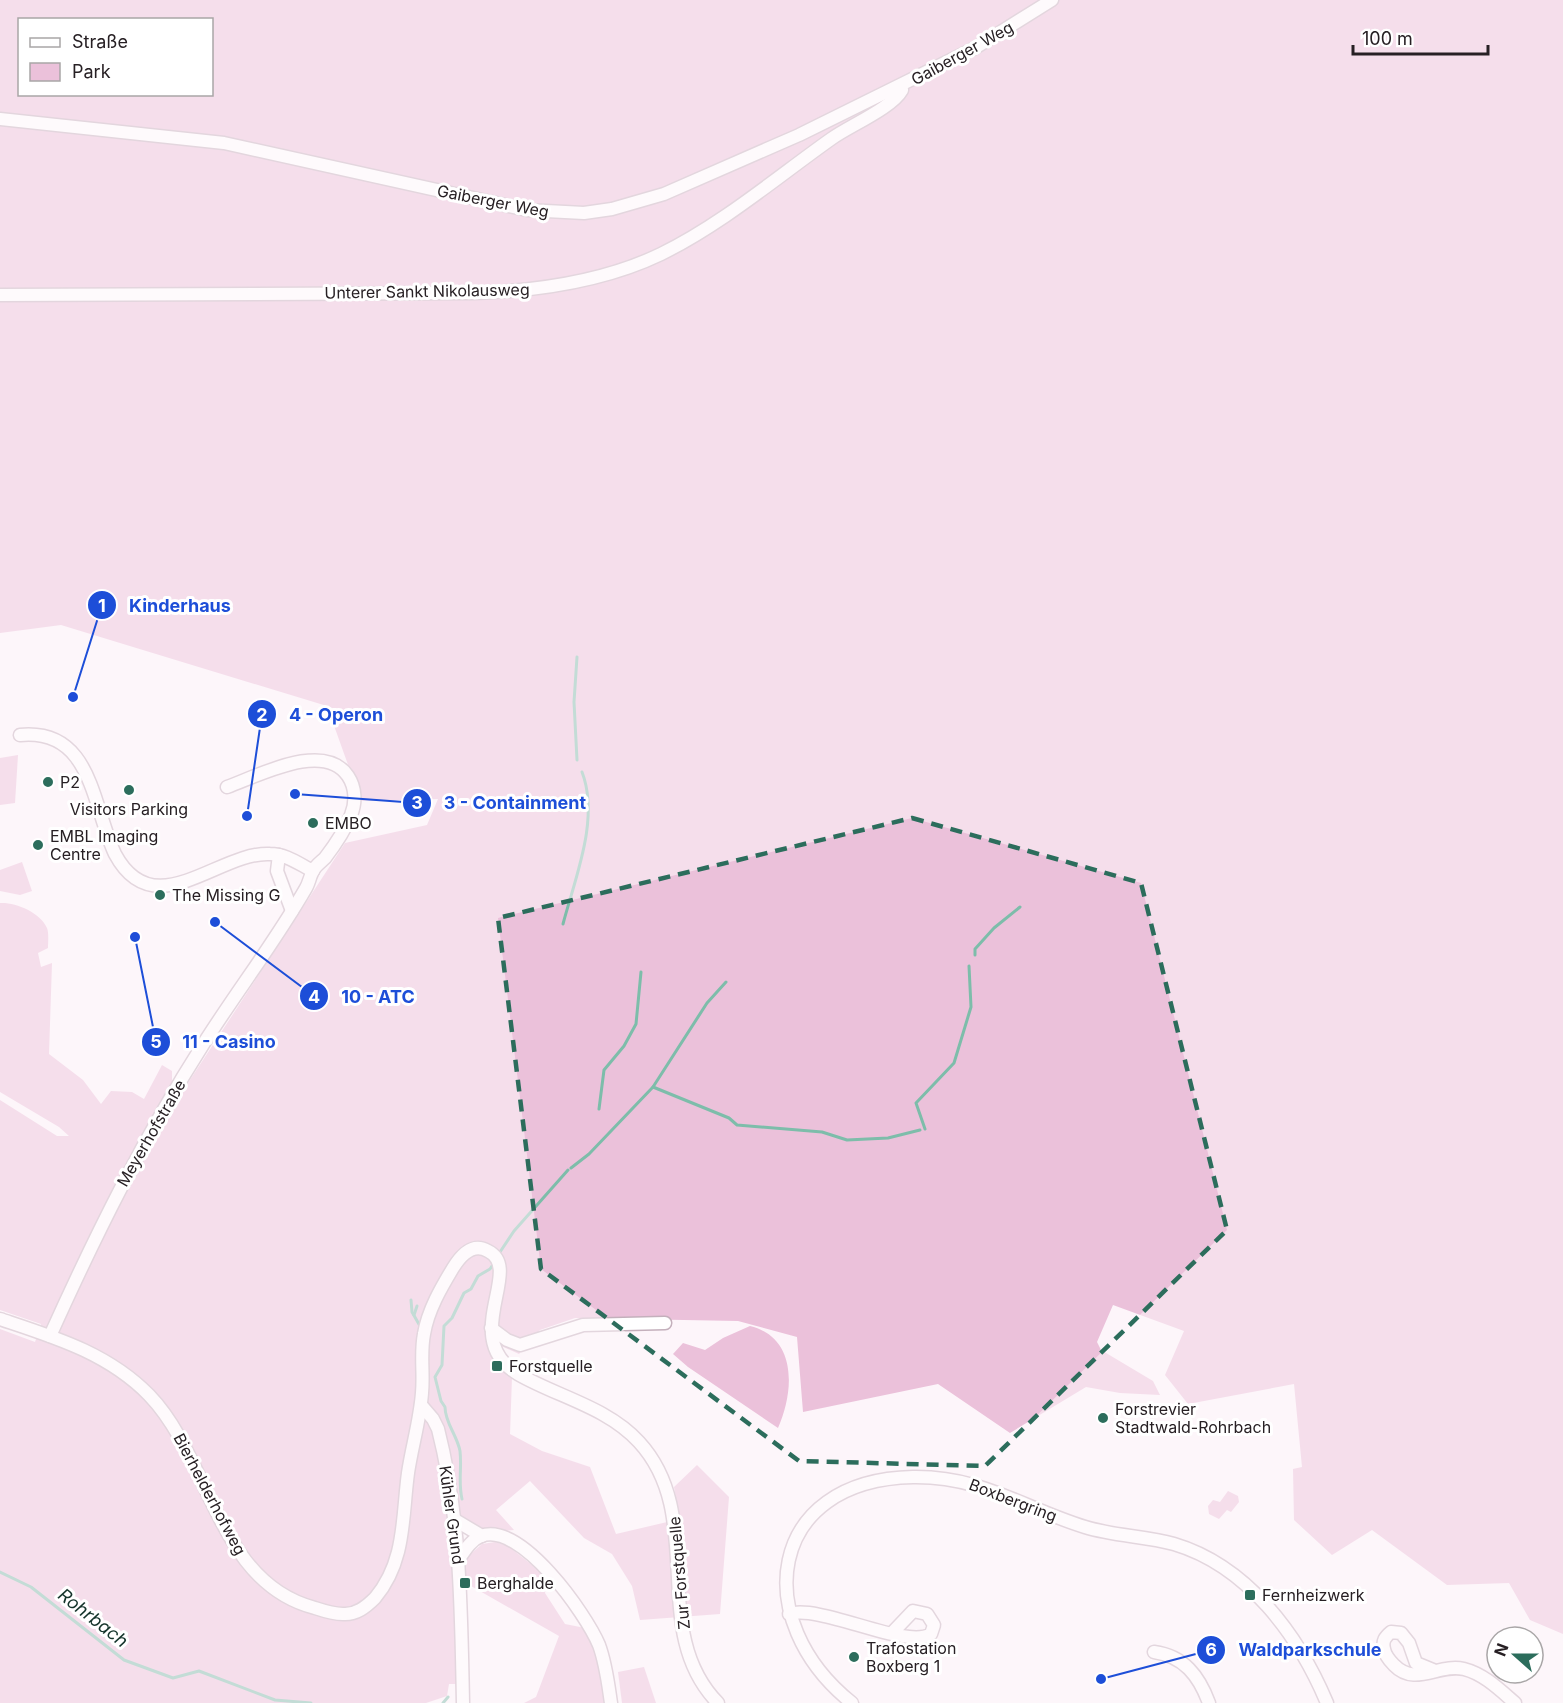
<svg xmlns="http://www.w3.org/2000/svg" width="1563" height="1703" font-family="Inter,sans-serif">
<style>
.green{fill:#ebc1da;fill-rule:evenodd}
.lines{fill:none;stroke-linecap:round;stroke-linejoin:round}
.stream{stroke:#7dbdaa;stroke-width:3}
.minor-casing{stroke:#c4b0bc;stroke-width:15}
.minor{stroke:#fff;stroke-width:12}
.marked{fill:none;stroke:#2c6d5c;stroke-width:4.5;stroke-dasharray:12 8;stroke-linejoin:round}
.poi-dot{fill:#2c6d5c;stroke:#fff;stroke-width:2}
.labels{text-anchor:middle;stroke-width:6;stroke-linejoin:round;paint-order:stroke}
.street-label{font-size:16px;fill:#272024;stroke:#fff}
.poi-label{font-size:16px;fill:#272024;stroke:#fff;text-anchor:start}
.water-label{font-size:18px;font-style:italic;fill:#14342b;stroke:#fff}
.leader{fill:none;stroke:#1d4ed8;stroke-width:2}
.callout-dot{fill:#1d4ed8;stroke:#fff;stroke-width:2}
.mark-label{font-size:18px;text-anchor:middle;font-weight:bold;fill:#fff}
.callout-label{font-size:18px;text-anchor:middle;font-weight:bold;fill:#1d4ed8;stroke:#fff;stroke-width:6;stroke-linejoin:round;paint-order:stroke}
</style>
<rect width="100%" height="100%" fill="#fdf5fa"/>
<g class="green">
<path d="M0,0h1563v1634l-33,-14 -21,-37 -62,2 -75,-55 -40,25 -38,-35 -1,-51 9,-2 -8,-83 -106,20 -23,-29 19,-44 -71,-26 -16,37 4,8 52,31 7,14 -40,-2 -34,-6 -76,46 -72,-49 -135,28 -6,-75 -59,-16 -163,-3 -35,12 -21,24 -18,-8 11,31 -2,57 32,17 48,16 26,67 64,-15 -6,-32 23,-22 32,32 -9,117 -80,6 -8,-34 -20,-32 -28,-16 -54,-57 -34,29 18,20 -32,3 -24,-14 -4,20 3,145h-8l-2,12 -21,7h-426v-374l35,13 6,-18 -41,-14v-210l57,36h12l-10,-9 -59,-35v-189c15,-1 40,9 47,25 2,5 1,14 1,20l-10,5 3,14 11,-4 -3,91 34,26 18,24 10,-13 21,1 12,7 18,-34 10,6v10l12,8 161,-246 82,-18 11,-26 -77,2 -34,-95 -266,-81 -61,8zM20,20h192v74h-192z"/>
<path d="M18,755l-3,48 -15,2v-47z"/>
<path d="M22,862l10,29 -12,4 -20,-4v-21z"/>
<path d="M750,1326c48,12 44,66 28,102l-90,-61 -15,-13 10,-11 22,7 18,-12z"/>
<path d="M1228,1491l10,5 1,6 -8,10 -4,-2 -8,9 -10,-5 -1,-8 5,-6 7,2z"/>
<path d="M495,1542l13,4 39,31 -2,16 20,31 20,4 14,35 7,40h-82l12,-6 23,-61 -95,-54v-22l18,-16z"/>
<path d="M644,1667l12,36h-34l-4,-31z"/>
</g>
<g class="lines">
<g class="stream">
<path d="M577,657l-3,45 3,58"/>
<path d="M563,924c12,-46 37,-105 19,-152"/>
<path d="M975,955v-6l19,-21 26,-21"/>
<path d="M653,1087l76,31 8,7 85,7 25,8 41,-2 32,-8"/>
<path d="M599,1109l5,-39 20,-24 12,-22 5,-52"/>
<path d="M925,1129l-9,-26 38,-40 17,-56 -2,-41"/>
<path d="M571,1168l18,-14 64,-67 54,-84 19,-21"/>
<path d="M500,1252l14,-21 54,-61"/>
<path d="M411,1300l1,12 8,14"/>
<path d="M414,1315l3,-9"/>
<path d="M462,1499c-4,-18 0,-30 -2,-48 -3,-16 -15,-28 -15,-44l-4,-6 -6,-24 7,-12 2,-39 8,-8 12,-25 7,-4 7,-13 12,-7 4,-6"/>
<path d="M0,1572l31,15 93,73 49,18 26,-7 76,29 36,3"/>
<path d="M443,1703l5,-6"/>
</g>
<defs>
<g id="minor">
<path d="M0,119l224,24 303,67 57,3 28,-4 52,-15 135,-59 176,-87 77,-48"/>
<path d="M0,295l474,-2c61,-2 131,-12 187,-39 61,-30 115,-76 170,-115 18,-13 61,-31 71,-49"/>
<path d="M20,735c72,-7 72,70 95,119 39,73 104,-3 155,0 16,0 29,10 43,17"/>
<path d="M279,855l-2,16 15,40"/>
<path d="M0,1319c54,18 108,34 149,76 62,64 68,188 166,213 9,3 19,6 28,6 13,1 23,-7 32,-16 31,-37 27,-81 33,-125 4,-27 12,-53 14,-80 2,-20 -2,-39 2,-59 4,-24 17,-46 29,-66 8,-13 20,-26 35,-17 37,18 -30,87 30,123 40,23 89,33 121,68 69,75 8,189 79,261"/>
<path d="M491,1328l16,12 13,5 63,-20 82,-2"/>
<path d="M50,1336c46,-102 94,-199 154,-293 33,-52 71,-101 102,-155 3,-5 4,-12 7,-17 2,-5 8,-9 12,-13 10,-13 20,-28 26,-43 5,-12 5,-27 -3,-39 -24,-36 -90,0 -121,11"/>
<path d="M421,1405l12,14 5,10c23,90 23,181 25,274"/>
<path d="M455,1520l27,16"/>
<path d="M459,1559c6,-9 12,-19 22,-23 40,-15 105,78 118,109 7,19 9,38 12,58"/>
<path d="M789,1614c32,-10 117,36 142,20l3,-9 -7,-11 -14,-3 -20,21"/>
<path d="M1154,1652c30,4 45,24 55,51"/>
<path d="M1433,1670l-17,-7 -7,-20 -8,-10 -10,-1c-6,5 -9,9 -7,17 1,6 5,11 10,16 21,22 45,-2 70,4 20,5 36,21 51,34"/>
<path d="M852,1703c-103,-82 -86,-223 61,-226 69,-1 110,31 172,50 29,9 60,9 89,17 74,22 125,92 153,159"/>
</g>
</defs>
<use href="#minor" class="minor-casing"/>
<use href="#minor" class="minor"/>
</g>
<path d="M0 0H1563V1703H0ZM912,818l229,65 86,347 -242,236 -186,-5 -258,-192 -43,-351z" fill="#fdf5fa" fill-opacity=".55" fill-rule="evenodd"/>
<path class="marked" d="M912,818l229,65 86,347 -242,236 -186,-5 -258,-192 -43,-351z"/>
<g class="poi-dot">
<circle cx="48" cy="782" r="6"/>
<circle cx="129" cy="790" r="6"/>
<circle cx="313" cy="823" r="6"/>
<circle cx="38" cy="845" r="6"/>
<circle cx="160" cy="895" r="6"/>
<rect x="491" y="1360" width="12" height="12" rx="3"/>
<circle cx="1103" cy="1418" r="6"/>
<rect x="459" y="1577" width="12" height="12" rx="3"/>
<rect x="1244" y="1589" width="12" height="12" rx="3"/>
<circle cx="854" cy="1657" r="6"/>
</g>
<g class="labels">
<g class="street-label">
<text transform="translate(962 53) rotate(-29)" y="6">Gaiberger Weg</text>
<text transform="translate(493 201) rotate(11)" y="6">Gaiberger Weg</text>
<text transform="translate(427 291) rotate(-1)" y="6">Unterer Sankt Nikolausweg</text>
<text transform="translate(151 1133) rotate(-60)" y="6">Meyerhofstraße</text>
<text transform="translate(210 1494) rotate(62)" y="6">Bierhelderhofweg</text>
<text transform="translate(1013 1500) rotate(21)" y="6">Boxbergring</text>
<text transform="translate(452 1515) rotate(82)" y="6">Kühler Grund</text>
<text transform="translate(679 1573) rotate(-95)" y="6">Zur Forstquelle</text>
</g>
<g class="poi-label">
<text x="60" y="788">P2</text>
<text x="129" y="815" text-anchor="middle">Visitors Parking</text>
<text x="325" y="829">EMBO</text>
<text x="50" y="842">EMBL Imaging<tspan x="50" dy="18">Centre</tspan></text>
<text x="172" y="901">The Missing G</text>
<text x="509" y="1372">Forstquelle</text>
<text x="1115" y="1415">Forstrevier<tspan x="1115" dy="18">Stadtwald-Rohrbach</tspan></text>
<text x="477" y="1589">Berghalde</text>
<text x="1262" y="1601">Fernheizwerk</text>
<text x="866" y="1654">Trafostation<tspan x="866" dy="18">Boxberg 1</tspan></text>
</g>
<g class="water-label">
<text transform="translate(93 1618) rotate(38)" y="6">Rohrbach</text>
</g>
</g>
<path class="leader" d="M73 697L102 605M247 816L262 714M295 794L417 803M215 922L314 996M135 937L156 1042M1101 1679L1211 1650"/>
<g class="callout-dot">
<circle cx="73" cy="697" r="6"/>
<circle cx="247" cy="816" r="6"/>
<circle cx="295" cy="794" r="6"/>
<circle cx="215" cy="922" r="6"/>
<circle cx="135" cy="937" r="6"/>
<circle cx="1101" cy="1679" r="6"/>
<circle cx="102" cy="605" r="15"/>
<circle cx="262" cy="714" r="15"/>
<circle cx="417" cy="803" r="15"/>
<circle cx="314" cy="996" r="15"/>
<circle cx="156" cy="1042" r="15"/>
<circle cx="1211" cy="1650" r="15"/>
</g>
<g class="mark-label">
<text x="102" y="612">1</text>
<text x="262" y="721">2</text>
<text x="417" y="809">3</text>
<text x="314" y="1003">4</text>
<text x="156" y="1048">5</text>
<text x="1211" y="1656">6</text>
</g>
<g class="callout-label">
<text x="180" y="612">Kinderhaus</text>
<text x="336" y="721">4 - Operon</text>
<text x="515" y="809">3 - Containment</text>
<text x="378" y="1003">10 - ATC</text>
<text x="229" y="1048">11 - Casino</text>
<text x="1310" y="1656">Waldparkschule</text>
</g>
<rect x="18" y="18" width="195" height="78" fill="#ffffff" stroke="#a9a6a7" stroke-width="1.5"/>
<rect x="30" y="38" width="30" height="9" fill="#ffffff" stroke="#a9a6a7" stroke-width="1.5"/>
<text x="72" y="48" font-size="18" fill="#272024">Straße</text>
<rect x="30" y="63" width="30" height="18" fill="#ebc1da" stroke="#a9a6a7" stroke-width="1.5"/>
<text x="72" y="78" font-size="18" fill="#272024">Park</text>
<g transform="translate(1515 1655) rotate(291)"><circle r="28" fill="#ffffff" stroke="#a9a6a7" stroke-width="1.5"/>
<path d="M0-4.5L10 22L0 15L-10 22Z" fill="#2c6d5c"/>
<text y="-9" font-size="16" font-weight="bold" text-anchor="middle" fill="#272024">N</text>
</g>
<path d="M1353 45v9h135v-9" fill="none" stroke="#272024" stroke-width="3"/>
<text x="1362" y="45" font-size="18" fill="#272024" stroke="#ffffff" stroke-width="4.5" paint-order="stroke">100 m</text>
</svg>
